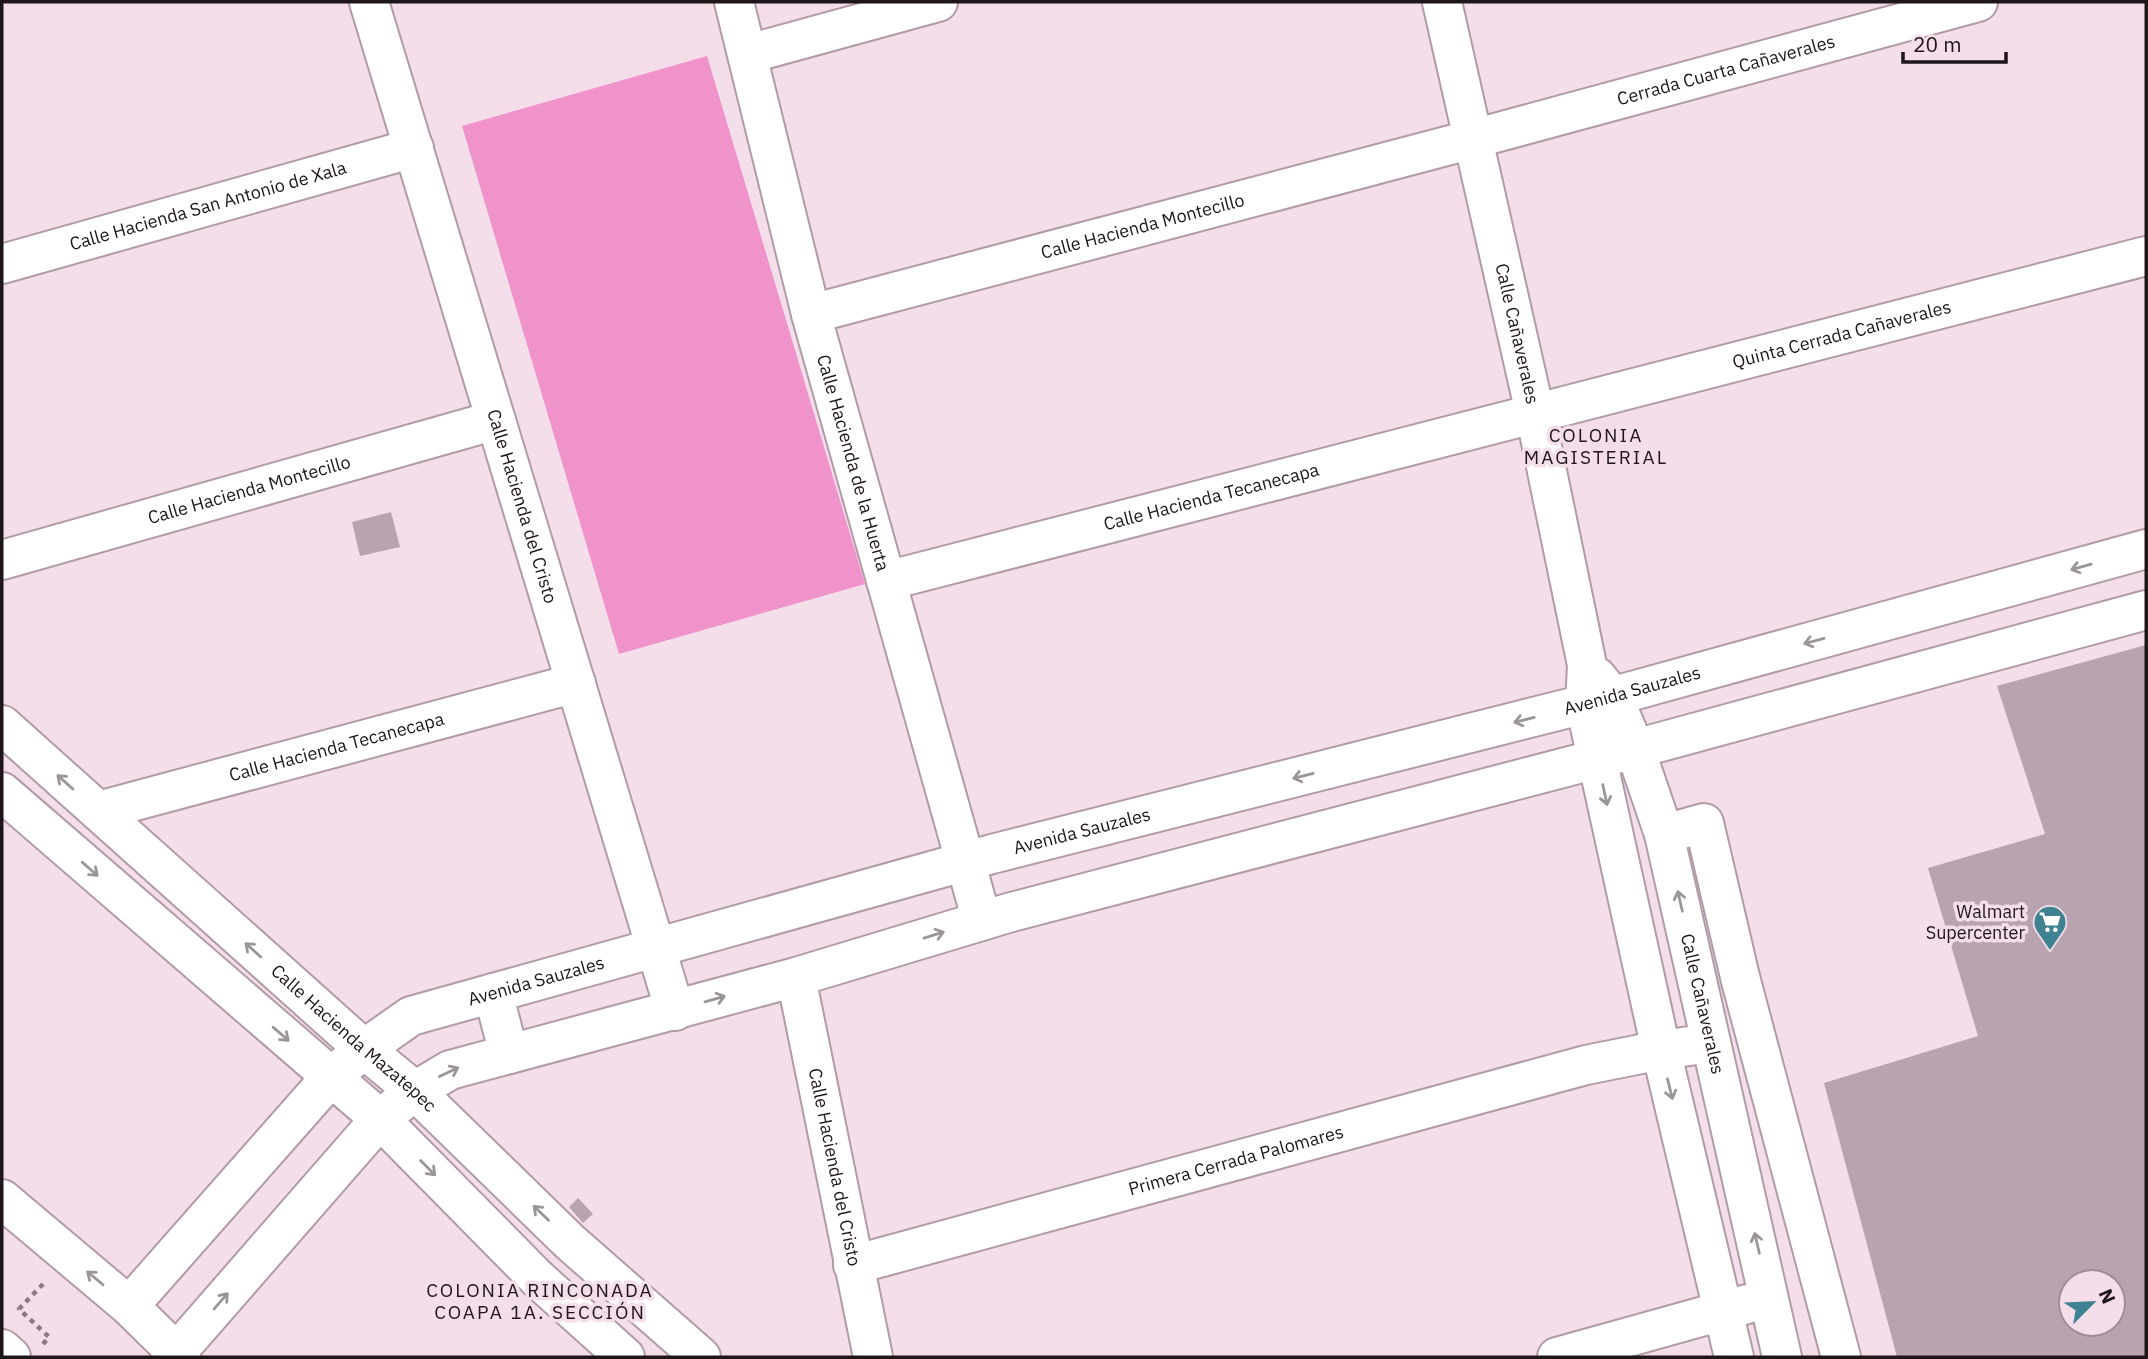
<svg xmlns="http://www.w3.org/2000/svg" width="2148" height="1359" font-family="'IBM Plex Sans',sans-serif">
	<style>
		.green { fill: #f093ca }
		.building { fill: #b8a3ae; fill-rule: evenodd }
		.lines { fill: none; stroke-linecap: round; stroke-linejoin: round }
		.minor-casing { stroke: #b09ba6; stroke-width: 42 }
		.major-casing { stroke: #b09ba6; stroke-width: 42 }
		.highway-casing { stroke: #b09ba6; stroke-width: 42 }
		.path { stroke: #8b7c84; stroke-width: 4.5; stroke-dasharray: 5 5; stroke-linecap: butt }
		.minor { stroke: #fff; stroke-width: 38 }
		.major { stroke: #fff; stroke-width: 38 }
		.highway { stroke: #fff; stroke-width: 38 }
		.oneway { stroke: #9a9698 }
		.labels { text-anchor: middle; stroke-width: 7; stroke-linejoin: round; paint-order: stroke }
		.street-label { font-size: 18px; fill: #1e161a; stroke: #f4deea }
		.poi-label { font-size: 18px; fill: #1e161a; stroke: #f4deea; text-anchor: end }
		.neighbourhood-label { font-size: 19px; letter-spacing: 2px; fill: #1e161a; stroke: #f4deea }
	</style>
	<rect width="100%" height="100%" fill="#f4deea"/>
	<!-- green -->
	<path class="green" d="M707,56L865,584L619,654L462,126Z"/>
	<!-- building -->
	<g class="building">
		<path d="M391,512L400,547L360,556L352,522Z"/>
		<path d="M2146,645V1357H1897L1824,1083L1978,1036L1928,868L2045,834L1997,686ZM2071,1282H2113V1324H2071Z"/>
		<path d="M578,1198L593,1214L583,1223L569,1207Z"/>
	</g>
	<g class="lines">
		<defs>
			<g id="minor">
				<path id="s1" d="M369,2L675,1011"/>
				<path id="s2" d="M734,2L811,314L982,921"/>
				<path id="s3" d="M1442,2L1535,413L1587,665L1585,704L1661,1050L1734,1357"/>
				<path d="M748,54L938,2"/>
				<path id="s4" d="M2,264L414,148"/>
				<path id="s5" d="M811,314L1473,139L1978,2"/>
				<path id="s6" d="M2,560L496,420"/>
				<path id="s7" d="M886,581L2146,256"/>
				<path id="s8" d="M1597,677L1613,697L1635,749L1664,834L1782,1357"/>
				<path id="s9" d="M2,725L364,1049L415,1091L570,1242L701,1357"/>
				<path d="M2,792L380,1119L538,1279L625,1357"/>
				<path id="s10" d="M98,811L576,683"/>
				<path d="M1664,834L1704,823L1740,977L1841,1357"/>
				<path id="s11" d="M796,977L873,1357"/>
				<path d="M493,993L509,1054"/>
				<path id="s12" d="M853,1265L1586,1065L1661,1050L1711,1043"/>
				<path id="s13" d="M129,1306L331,1077L364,1049L411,1016L992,854L1585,704L2146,549"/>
				<path d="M176,1353L380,1119L415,1091L450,1070L796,977L1008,913L1635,749L2146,610"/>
				<path d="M1557,1357L1747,1304"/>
			</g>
			<path id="major" d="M2,1199L129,1306L181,1357"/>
			<path id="highway" d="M2,1349L11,1357"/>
		</defs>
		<!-- minor casing -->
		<use href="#minor" class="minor-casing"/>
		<!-- major casing -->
		<use href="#major" class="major-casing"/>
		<!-- highway casing -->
		<use href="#highway" class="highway-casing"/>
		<!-- path -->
		<path class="path" d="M43,1344L49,1337L19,1309L44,1283"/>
		<!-- minor -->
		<use href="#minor" class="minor"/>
		<!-- major -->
		<use href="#major" class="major"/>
		<!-- highway -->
		<use href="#highway" class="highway"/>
	</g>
	<!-- one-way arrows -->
	<defs><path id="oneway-shaft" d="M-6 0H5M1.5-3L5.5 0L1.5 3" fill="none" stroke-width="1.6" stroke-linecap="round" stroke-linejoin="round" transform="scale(1.75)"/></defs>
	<g class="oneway">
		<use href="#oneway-shaft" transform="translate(2081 567) rotate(164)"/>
		<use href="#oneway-shaft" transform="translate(1814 641) rotate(165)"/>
		<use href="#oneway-shaft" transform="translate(1524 720) rotate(166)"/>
		<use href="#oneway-shaft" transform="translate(1303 776) rotate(166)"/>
		<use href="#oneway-shaft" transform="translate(65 782) rotate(-138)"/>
		<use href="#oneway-shaft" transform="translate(1605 795) rotate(78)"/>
		<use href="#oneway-shaft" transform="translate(90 869) rotate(41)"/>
		<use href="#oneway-shaft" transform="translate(1680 901) rotate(-103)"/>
		<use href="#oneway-shaft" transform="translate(934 935) rotate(-17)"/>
		<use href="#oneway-shaft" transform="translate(253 950) rotate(-138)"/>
		<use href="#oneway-shaft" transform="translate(715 999) rotate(-16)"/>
		<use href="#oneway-shaft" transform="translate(281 1034) rotate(41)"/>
		<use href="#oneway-shaft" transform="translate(449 1072) rotate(-25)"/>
		<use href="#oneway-shaft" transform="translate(1670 1089) rotate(76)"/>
		<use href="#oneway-shaft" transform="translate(428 1168) rotate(45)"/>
		<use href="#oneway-shaft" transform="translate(541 1213) rotate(-136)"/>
		<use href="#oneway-shaft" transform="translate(1757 1243) rotate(-103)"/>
		<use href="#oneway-shaft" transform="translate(95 1278) rotate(-140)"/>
		<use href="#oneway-shaft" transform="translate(221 1301) rotate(-49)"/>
	</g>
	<!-- icons -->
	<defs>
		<symbol id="supermarket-pin" viewBox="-11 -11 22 30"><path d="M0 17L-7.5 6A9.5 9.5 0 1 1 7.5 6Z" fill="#3f8392" stroke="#f4deea"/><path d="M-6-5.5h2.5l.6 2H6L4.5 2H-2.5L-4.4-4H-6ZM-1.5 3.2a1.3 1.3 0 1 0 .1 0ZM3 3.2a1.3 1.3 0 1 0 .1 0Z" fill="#fff"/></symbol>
	</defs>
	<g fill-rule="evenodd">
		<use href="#supermarket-pin" x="2031" y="903" width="38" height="52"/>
	</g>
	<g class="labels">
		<!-- street labels -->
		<g class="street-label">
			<text dy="6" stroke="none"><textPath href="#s5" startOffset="947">Cerrada Cuarta Cañaverales</textPath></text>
			<text dy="6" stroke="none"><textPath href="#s4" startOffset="214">Calle Hacienda San Antonio de Xala</textPath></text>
			<text dy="6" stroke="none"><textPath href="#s5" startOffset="343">Calle Hacienda Montecillo</textPath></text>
			<text dy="6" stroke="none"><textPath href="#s3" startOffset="340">Calle Cañaverales</textPath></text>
			<text dy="6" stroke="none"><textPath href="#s7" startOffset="987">Quinta Cerrada Cañaverales</textPath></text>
			<text dy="6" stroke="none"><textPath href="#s2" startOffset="476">Calle Hacienda de la Huerta</textPath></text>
			<text dy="6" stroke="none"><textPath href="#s6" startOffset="257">Calle Hacienda Montecillo</textPath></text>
			<text dy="6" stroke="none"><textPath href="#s7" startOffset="336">Calle Hacienda Tecanecapa</textPath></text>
			<text dy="6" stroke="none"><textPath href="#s1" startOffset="527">Calle Hacienda del Cristo</textPath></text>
			<text dy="6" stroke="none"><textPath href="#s13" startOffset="1670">Avenida Sauzales</textPath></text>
			<text dy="6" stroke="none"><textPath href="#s10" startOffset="247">Calle Hacienda Tecanecapa</textPath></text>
			<text dy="6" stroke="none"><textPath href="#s13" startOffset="1102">Avenida Sauzales</textPath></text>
			<text dy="6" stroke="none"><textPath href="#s13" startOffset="536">Avenida Sauzales</textPath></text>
			<text dy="6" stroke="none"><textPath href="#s8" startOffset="346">Calle Cañaverales</textPath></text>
			<text dy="6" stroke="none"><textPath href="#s9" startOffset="471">Calle Hacienda Mazatepec</textPath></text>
			<text dy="6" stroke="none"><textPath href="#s12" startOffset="397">Primera Cerrada Palomares</textPath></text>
			<text dy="6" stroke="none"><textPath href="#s11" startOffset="194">Calle Hacienda del Cristo</textPath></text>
		</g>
		<!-- poi labels -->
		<g class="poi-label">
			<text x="2025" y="918">Walmart<tspan x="2025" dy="21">Supercenter</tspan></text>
		</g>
		<!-- neighbourhood labels -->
		<g class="neighbourhood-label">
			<text x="1596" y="442">COLONIA<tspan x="1596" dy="22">MAGISTERIAL</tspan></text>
			<text x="540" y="1297">COLONIA RINCONADA<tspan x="540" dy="22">COAPA 1A. SECCIÓN</tspan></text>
		</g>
	</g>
	<!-- border -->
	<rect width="2148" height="1359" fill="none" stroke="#1e161a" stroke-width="7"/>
	<!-- north arrow -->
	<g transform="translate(2092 1303) rotate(66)"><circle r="33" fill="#f4deea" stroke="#9e8e97" stroke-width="2"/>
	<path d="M0-5L12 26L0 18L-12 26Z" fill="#3f8392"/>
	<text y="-10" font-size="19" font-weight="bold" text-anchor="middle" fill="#1e161a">N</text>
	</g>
	<!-- scale -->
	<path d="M1903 52v10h103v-10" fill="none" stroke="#1e161a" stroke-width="3.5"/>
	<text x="1913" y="52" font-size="21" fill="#1e161a" stroke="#f4deea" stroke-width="5" paint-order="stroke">20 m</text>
</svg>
